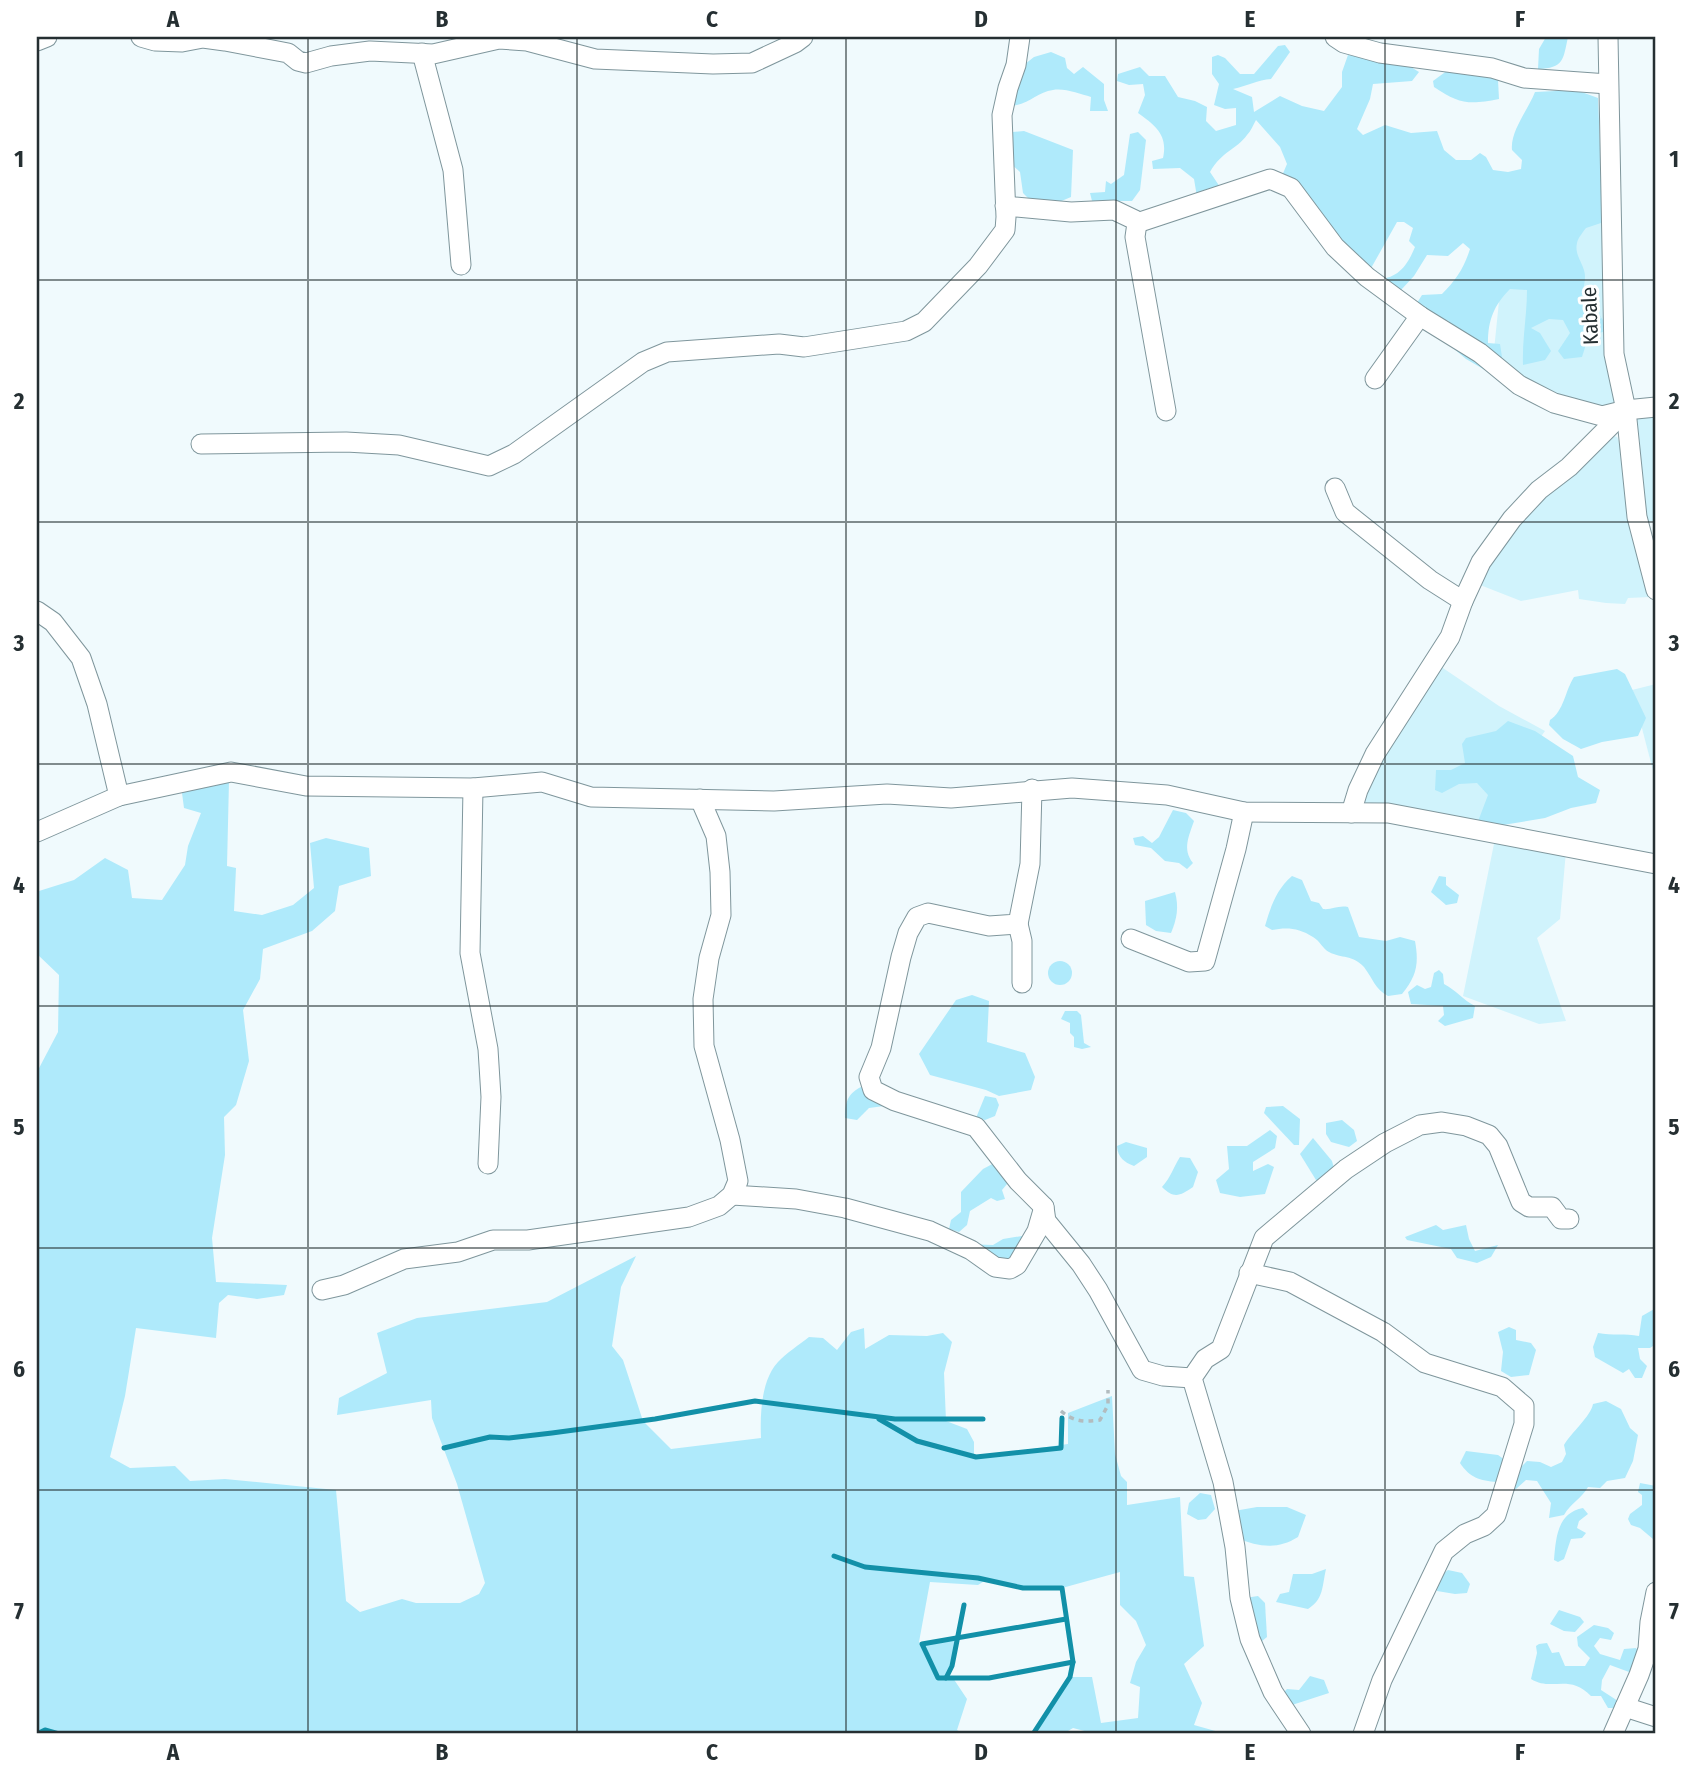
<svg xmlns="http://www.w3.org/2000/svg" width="1693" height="1771" font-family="'Fira Sans Condensed',sans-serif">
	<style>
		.built { fill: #d0f3fc }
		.green { fill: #afeafb }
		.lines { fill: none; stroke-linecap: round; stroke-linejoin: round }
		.stream { stroke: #1290a8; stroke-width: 5 }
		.minor-casing { stroke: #7f969c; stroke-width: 21 }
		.path { stroke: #b2bcbf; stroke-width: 3.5; stroke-dasharray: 5 5; stroke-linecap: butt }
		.minor { stroke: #fff; stroke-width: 19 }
		.grid { fill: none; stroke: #252f32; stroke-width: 2; stroke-opacity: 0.55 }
		.labels { text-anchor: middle; stroke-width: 6; stroke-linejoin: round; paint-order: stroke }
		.street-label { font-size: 21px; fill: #252f32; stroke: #fff }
		.neatline { fill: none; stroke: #252f32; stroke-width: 2.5 }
		.grid-label { font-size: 23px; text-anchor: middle; font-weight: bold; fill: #252f32 }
	</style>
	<rect width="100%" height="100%" fill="#f0fafd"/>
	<!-- built -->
	<g class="built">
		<path d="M1508,213L1602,218L1604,294L1619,405L1610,410L1572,404L1493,360Z"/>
		<path d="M1656,404V521L1642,522L1633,405Z"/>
		<path d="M1611,435L1617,437L1623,449L1631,520L1650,597L1628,598L1625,604L1606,603L1579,599L1578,590L1521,601L1475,583L1507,530Z"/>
		<path d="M1437,664L1499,706L1545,731L1521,764L1494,828L1362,805L1364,784Z"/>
		<path d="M1656,684V782L1632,690Z"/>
		<path d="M1495,839L1566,851L1560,919L1537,938L1566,1021L1539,1024L1463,996Z"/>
	</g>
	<!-- green -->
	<g class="green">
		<path d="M1546,37H1568C1563,60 1564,68 1538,69L1539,49Z"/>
		<path d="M1285,45L1290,52L1271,79C1258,80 1247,86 1233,89L1252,97L1254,112L1280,96L1302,106L1324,111L1342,87V72L1348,55L1406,64L1419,72L1412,81L1373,84L1370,99L1357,129L1363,135L1385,125L1411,133L1437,131L1444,150L1456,160H1471L1480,153L1486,157L1493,170L1508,172L1521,169L1522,160L1512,150C1510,131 1528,110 1535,92L1576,90L1598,98L1601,169L1607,221L1586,228C1583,232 1578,238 1577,243C1574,256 1585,265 1585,276C1585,292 1578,292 1584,310L1599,314L1606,325L1603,332L1589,335L1582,357L1564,359L1558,351L1570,333L1563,320L1549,319L1531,328L1540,333L1551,351L1545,360L1523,365C1522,340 1527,315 1527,290L1510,289C1494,305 1488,320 1488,343L1500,344L1502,357L1485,370L1466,359L1446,342L1449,321L1429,316L1415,306L1422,295L1442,294C1456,280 1464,268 1470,249L1463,243L1448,256L1427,255L1414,276L1401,290L1383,284L1379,279C1399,278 1408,264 1415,247L1409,241L1413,228L1404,222H1397L1370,270L1281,178L1287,164L1280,147L1256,120C1253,125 1251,131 1247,135C1236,150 1222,151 1210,172L1222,190L1197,197L1194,179L1180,168L1153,169L1152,161L1163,158C1168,135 1156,126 1138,113L1145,95L1143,84L1129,85L1117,81L1118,74L1140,67L1149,76H1165L1178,97L1195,101L1207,107L1206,121L1216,131L1236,125V108L1225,109L1214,105L1219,84L1212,74V57L1218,55L1225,58L1240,74H1254L1278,46Z"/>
		<path d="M1051,52L1065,58L1067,68L1074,74L1083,67L1104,84V100L1108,111H1090L1091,97C1080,94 1065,88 1053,90C1036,92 1029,106 1007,106L1012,74L1034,57Z"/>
		<path d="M1463,69L1498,80L1499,99C1469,105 1459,104 1434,87L1433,81L1448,70Z"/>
		<path d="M1024,131L1073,150L1071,197L1052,205L1034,204L1023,193L1020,172L1004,157L1002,133Z"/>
		<path d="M1138,132L1146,140L1140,190L1132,201H1092L1090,193L1105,192L1106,181L1111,184L1124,175L1130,134Z"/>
		<path d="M1617,669L1625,674L1646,718L1638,736L1602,742L1581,749L1563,739L1549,725L1550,720C1564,711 1565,691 1574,677Z"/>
		<path d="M1508,721L1535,731L1573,756L1578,777L1600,790L1596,803L1571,808L1545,818L1503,825L1477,824L1488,795L1477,783L1459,784L1442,793L1435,790L1436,770H1451L1465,763L1462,744L1466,738L1496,731Z"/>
		<path d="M229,781L227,866L236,868L234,911L262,915L293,905L314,888L310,843L326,838L369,848L371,876L339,886L335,911L312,931L263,949L260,979L243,1010L249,1061L236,1105L224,1117L225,1155L212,1238L216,1282L287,1285L284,1295L257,1299L228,1295L219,1303L216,1338L136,1328L125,1396L110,1457L130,1468L175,1466L190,1481L225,1479L336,1490L346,1601L360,1612L402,1599L416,1603H460L479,1594L485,1583L457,1484L432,1418L431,1400L337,1415L339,1398L387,1373L377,1333L417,1318L547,1302L636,1256L621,1287L612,1346L623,1360L643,1421L671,1449L761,1438C760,1415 761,1380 778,1362C786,1353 799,1345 809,1337L823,1338L837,1350L851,1332L864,1328L865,1349L889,1335L927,1336L943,1333L952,1342L944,1373L946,1421L967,1429L974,1442V1457L1068,1444V1413L1112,1396L1115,1454L1121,1476L1127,1482V1505L1180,1497L1184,1576L1194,1577L1204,1646L1184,1664L1202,1703L1194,1725L1226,1734H1096L1073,1728L1063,1734H1033L1070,1677H1092L1101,1723L1138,1718L1140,1687L1130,1683L1136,1662L1146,1645L1136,1621L1120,1605V1572L1062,1588H1023L986,1580L978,1585L930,1582L919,1642L922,1644L956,1639L952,1666L947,1677L953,1678L967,1699L957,1730L964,1734H37V1072L58,1032L59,975L37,954V888L39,891L74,880L105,858L128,870L132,898L162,900L185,865L188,846L201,813L184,808L182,793L195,785Z"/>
		<path d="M1173,810L1186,813L1194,821C1189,836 1182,849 1193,863L1187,869L1179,863L1165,861L1151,848L1135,845L1133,838L1143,836L1152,843L1159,837Z"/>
		<path d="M1292,876L1302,880L1311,901L1319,903L1323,909C1332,910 1338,905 1348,907L1359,937L1386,941L1400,937L1415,941C1419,963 1417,976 1402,994L1388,996C1375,989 1373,979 1364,967C1352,954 1342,959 1329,952C1323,949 1320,941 1313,937C1299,928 1287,927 1272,930L1265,926C1271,906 1276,890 1292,876Z"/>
		<path d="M1439,876L1446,877V885L1459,895L1457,903L1446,905L1431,892Z"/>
		<path d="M1175,892C1179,907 1177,919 1171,933L1156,931L1146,925L1145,901Z"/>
		<circle cx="1060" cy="973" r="12"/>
		<path d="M1439,970L1443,974L1444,984C1456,990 1463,1000 1475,1006L1473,1018L1445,1026L1438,1021L1444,1015L1443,1006L1411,1004L1408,992L1417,985L1425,989L1431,987L1434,973Z"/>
		<path d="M972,995L989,1001L987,1042L1025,1053L1035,1077L1031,1090L999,1096L986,1090L930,1075L919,1054L956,1000Z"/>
		<path d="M1065,1011H1077L1081,1015L1084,1043L1091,1047L1082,1049L1074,1047V1037L1070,1033V1023L1061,1019Z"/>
		<path d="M861,1087H876L884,1106L869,1108L857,1120L845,1118C845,1103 847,1094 861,1087Z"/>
		<path d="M985,1096L996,1098L999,1105L995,1116L985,1120L976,1118Z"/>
		<path d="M1283,1106L1300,1119L1299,1145H1294L1264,1113L1266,1107Z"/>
		<path d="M1342,1120L1354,1130L1357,1141L1349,1147L1331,1142L1326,1134V1123Z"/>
		<path d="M1270,1130L1277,1136L1275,1148L1253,1162V1171L1268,1164L1274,1167L1265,1194L1240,1197L1220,1193L1216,1180L1229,1169L1227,1146H1247Z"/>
		<path d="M1313,1138L1332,1161L1335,1172L1326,1181L1316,1180L1300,1154Z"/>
		<path d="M1126,1142L1147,1148V1157L1134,1166C1124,1162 1118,1158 1117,1146Z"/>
		<path d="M1180,1157L1190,1158L1198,1172L1193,1187C1180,1196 1174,1199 1162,1187C1171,1177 1173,1168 1180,1157Z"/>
		<path d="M998,1161L1012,1178L1002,1190L1005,1199L997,1201L991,1198L970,1211L967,1225L959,1232L949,1229L951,1220L961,1212V1192L983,1169Z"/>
		<path d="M1436,1225L1443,1230L1466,1225L1469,1239L1475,1251L1498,1245L1491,1257L1477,1263L1457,1258L1451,1249L1407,1240L1405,1237Z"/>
		<path d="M1028,1235L1026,1260L963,1258L960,1254L964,1244L993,1245L1003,1239Z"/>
		<path d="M1656,1308V1344L1650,1348H1638L1640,1359L1647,1366L1642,1378H1635L1629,1369L1623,1373L1595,1357L1593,1347L1598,1333C1612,1336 1625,1333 1639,1336L1642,1316Z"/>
		<path d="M1509,1327L1516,1330V1340L1531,1343L1536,1350L1529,1375L1511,1377L1501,1371L1503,1352L1498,1332Z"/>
		<path d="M1606,1401L1621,1409L1630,1428L1638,1435L1633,1461L1625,1478L1607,1481L1600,1488L1588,1487C1581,1499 1571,1503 1564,1515L1549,1518L1551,1503L1537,1481L1526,1480L1516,1489L1510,1488L1511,1471L1521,1467L1527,1461L1540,1462L1551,1467L1562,1462L1566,1454L1564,1445C1571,1433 1591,1416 1593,1404Z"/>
		<path d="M1466,1451L1498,1455L1505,1460L1497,1482C1480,1481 1469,1477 1460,1463Z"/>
		<path d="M1640,1483L1656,1486V1538L1653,1539L1640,1528L1631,1525L1628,1519L1630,1514L1642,1505V1495L1638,1492Z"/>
		<path d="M1200,1493L1211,1495L1215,1509L1206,1519L1198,1520L1187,1514L1189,1503Z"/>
		<path d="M1257,1507H1287L1306,1515L1298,1537C1277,1550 1259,1547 1237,1538L1234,1511Z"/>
		<path d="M1583,1508L1588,1514L1579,1521L1577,1528L1586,1533L1582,1538L1571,1539L1564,1559L1558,1562L1554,1560C1556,1538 1557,1513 1583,1508Z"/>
		<path d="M1326,1569C1322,1586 1324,1599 1308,1609L1276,1602L1280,1594L1289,1592L1293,1574H1312Z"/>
		<path d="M1448,1570L1462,1573L1470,1584L1467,1593L1455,1594L1437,1591C1437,1583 1441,1575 1448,1570Z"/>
		<path d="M1258,1596L1265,1603L1267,1637L1257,1645L1245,1598Z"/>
		<path d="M1559,1610L1580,1617L1584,1622L1575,1632L1564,1631L1550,1624Z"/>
		<path d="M1594,1625L1608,1628L1614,1633L1611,1640L1600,1638L1594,1646L1600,1654L1620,1660L1624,1649L1636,1648L1641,1656L1638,1672H1629L1610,1665L1602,1680L1601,1690L1618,1701L1615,1708H1608L1601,1696H1591C1569,1673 1552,1692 1531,1679L1537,1653L1536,1646L1539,1644L1547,1643L1552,1653L1559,1652L1565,1666H1585L1590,1658L1578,1646L1577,1637Z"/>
		<path d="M1310,1676L1324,1680L1329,1693L1292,1705L1284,1692L1287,1689L1299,1690Z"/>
	</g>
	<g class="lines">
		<!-- stream -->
		<g class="stream">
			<path d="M879,1419L917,1441L976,1457L1061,1448L1062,1418"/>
			<path d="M444,1448L490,1437L509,1438L552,1433L655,1419L755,1401L895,1419H983"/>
			<path d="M834,1556L865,1567L978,1578L1023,1588H1062L1073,1662L1070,1677L1033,1734"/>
			<path d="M1066,1619L922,1644L938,1678H989L1073,1662"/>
			<path d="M946,1678L952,1666L964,1605"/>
			<path d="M37,1734L45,1730L59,1734"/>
		</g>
		<defs>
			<g id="minor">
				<path d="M141,37L155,41L182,42L203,38L225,41L288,53L298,61L306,63L331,56L370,51L433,54L499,39L527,41L595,59L713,64L752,63L795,43L803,37"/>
				<path d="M1335,37L1344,43L1380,53L1492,68L1524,78L1608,84"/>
				<path d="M1608,37L1614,354L1626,410L1637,517L1656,590"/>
				<path d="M37,41L47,37"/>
				<path d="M422,53L453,170L461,265"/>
				<path d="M1005,206L1071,212L1114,210L1135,220L1137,223L1135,237L1166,411"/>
				<path d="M1137,223L1270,179L1291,188L1335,247L1367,277L1420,316L1480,353L1519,385L1554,403L1602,416L1626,410L1656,407"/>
				<path d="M1375,379L1420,316"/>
				<path d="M201,444L346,442L399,445L489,466L514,454L643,362L667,352L779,344L804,347L906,331L924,322L978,266L1005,230L1006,217L1002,115L1008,88L1016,65L1020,37"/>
				<path d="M1335,488L1345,512L1430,580L1463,601"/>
				<path d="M37,611L53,622L81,658L97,704L119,796"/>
				<path d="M473,788L470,953L488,1049L491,1097L488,1164"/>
				<path d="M1032,789L1030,864L1018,924L989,926L928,913L917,917L908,933L901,957L881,1048L869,1077L873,1090L895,1101L976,1127L1018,1181L1044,1207L1046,1221L1081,1264L1098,1290L1142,1370L1163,1376L1192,1378"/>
				<path d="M1351,813L1358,790L1375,754L1450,637L1463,601L1481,562L1512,519L1539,490L1569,467L1626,410"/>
				<path d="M37,832L119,796L231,772L306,786L473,788L542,782L591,797L774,801L887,794L951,798L1072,788L1167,795L1244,812L1388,813L1656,864"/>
				<path d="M1018,924L1022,941V983"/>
				<path d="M1131,939L1189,962L1205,961L1236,849L1244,812"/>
				<path d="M732,1195L796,1199L845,1208L930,1231L971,1250L995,1267L1010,1269L1017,1265L1037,1231L1044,1207"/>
				<path d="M1249,1273L1290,1282L1383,1332L1425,1363L1502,1387L1524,1406V1424L1496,1515L1484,1526L1465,1534L1444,1551L1382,1680L1363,1734"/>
				<path d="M322,1290L344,1285L404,1259L458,1252L493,1240H528L689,1217L719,1206L732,1195L738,1181L730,1140L704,1046L703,999L709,958L721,915L720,872L716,836L700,799"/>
				<path d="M1625,1707L1656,1717"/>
				<path d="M1301,1734L1273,1692L1250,1639L1240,1598L1235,1547L1223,1482L1192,1378L1205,1359L1221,1349L1264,1238L1346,1169L1385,1143L1420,1125L1442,1122L1466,1126L1489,1135L1498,1146L1521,1202L1529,1207H1552L1561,1219H1569"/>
				<path d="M1613,1734L1639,1675L1648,1649L1650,1622L1656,1592"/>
			</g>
		</defs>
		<!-- minor casing -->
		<use href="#minor" class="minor-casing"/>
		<!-- path -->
		<path class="path" d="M1061,1411C1074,1422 1084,1422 1100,1420L1108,1405V1390"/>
		<!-- minor -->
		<use href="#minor" class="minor"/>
	</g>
	<!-- grid -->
	<path class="grid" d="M308,37V1734M577,37V1734M846,37V1734M1116,37V1734M1385,37V1734M37,280H1656M37,522H1656M37,764H1656M37,1006H1656M37,1248H1656M37,1490H1656"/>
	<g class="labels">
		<!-- street labels -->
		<g class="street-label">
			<text transform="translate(1590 316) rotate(-92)" y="7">Kabale</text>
		</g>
	</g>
	<!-- border -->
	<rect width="1693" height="1771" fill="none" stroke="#ffffff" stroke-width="77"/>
	<rect x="38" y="38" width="1616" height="1694" class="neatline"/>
	<g class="grid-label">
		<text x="173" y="27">A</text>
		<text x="442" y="27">B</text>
		<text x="712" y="27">C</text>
		<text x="981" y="27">D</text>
		<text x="1250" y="27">E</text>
		<text x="1520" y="27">F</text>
		<text x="19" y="167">1</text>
		<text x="1674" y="167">1</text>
		<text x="19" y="409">2</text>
		<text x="1674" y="409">2</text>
		<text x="19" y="651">3</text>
		<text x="1674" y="651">3</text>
		<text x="19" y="893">4</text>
		<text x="1674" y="893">4</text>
		<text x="19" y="1135">5</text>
		<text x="1674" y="1135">5</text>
		<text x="19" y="1377">6</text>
		<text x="1674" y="1377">6</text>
		<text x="19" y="1619">7</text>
		<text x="1674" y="1619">7</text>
		<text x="173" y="1760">A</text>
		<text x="442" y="1760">B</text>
		<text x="712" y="1760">C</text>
		<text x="981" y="1760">D</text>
		<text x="1250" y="1760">E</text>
		<text x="1520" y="1760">F</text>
	</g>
</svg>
